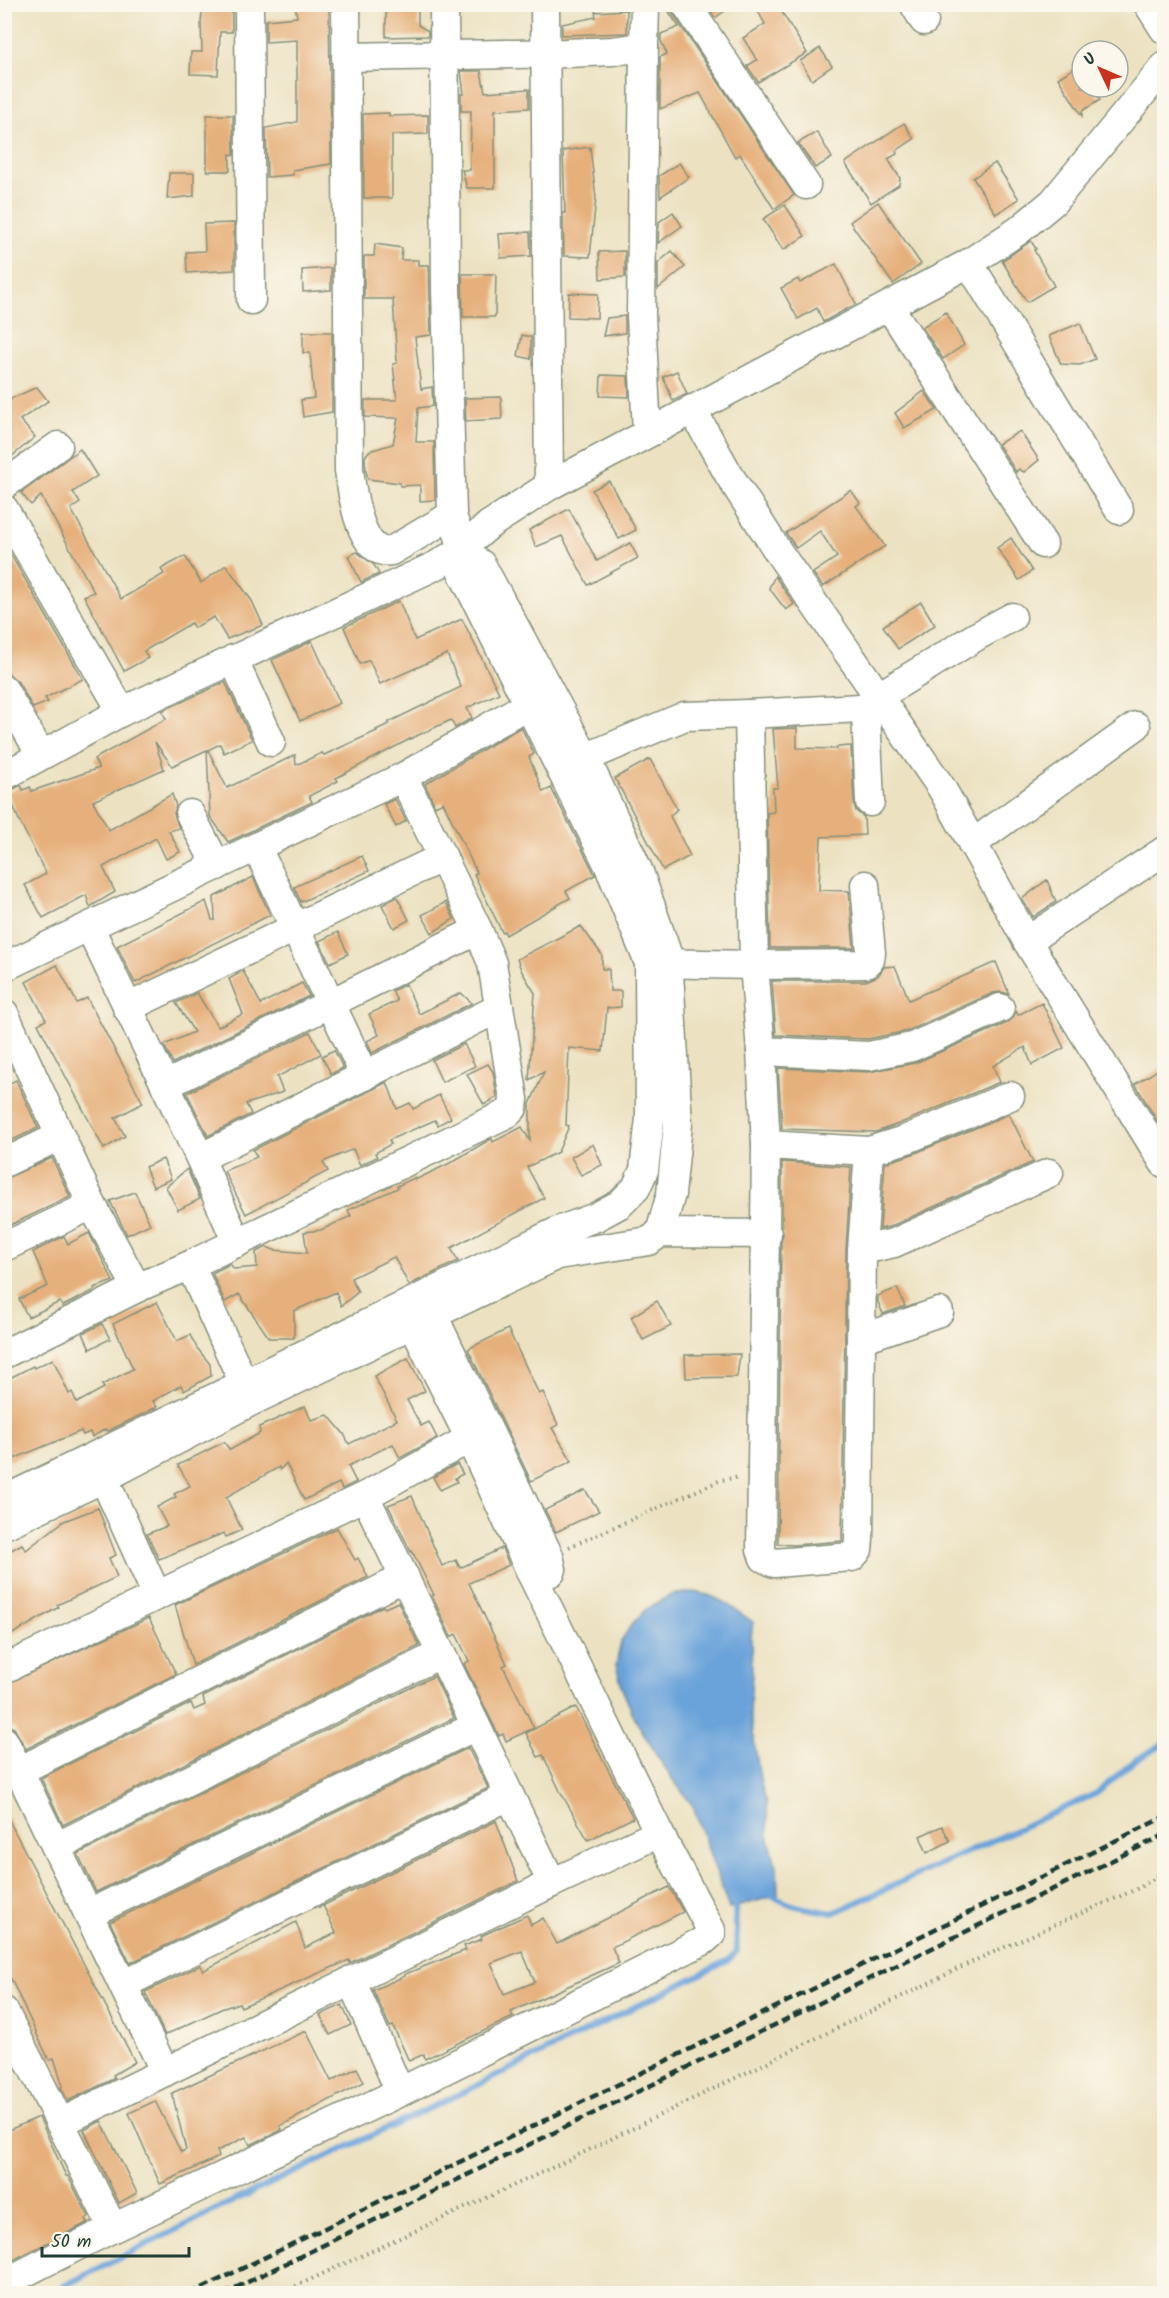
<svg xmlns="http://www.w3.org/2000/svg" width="1169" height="2298" font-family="Kalam,sans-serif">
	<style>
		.water { fill: #6ba3da; stroke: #457087; stroke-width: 1.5 }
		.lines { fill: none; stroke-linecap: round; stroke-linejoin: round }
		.stream { stroke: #6ba3da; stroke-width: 6 }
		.building { fill: #e6b07b; fill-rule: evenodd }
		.minor-casing { stroke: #86907b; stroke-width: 31 }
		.path { stroke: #86907b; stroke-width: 4; stroke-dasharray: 1.5 4.5; stroke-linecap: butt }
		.minor { stroke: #fff; stroke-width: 28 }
		.rail { stroke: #1f3d34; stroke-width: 4.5; stroke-dasharray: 9 4.5; stroke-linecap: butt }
	</style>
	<rect width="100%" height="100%" fill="#fbf7ec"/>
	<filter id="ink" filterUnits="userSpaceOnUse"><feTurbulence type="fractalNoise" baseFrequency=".0167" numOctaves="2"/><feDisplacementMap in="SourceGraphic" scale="12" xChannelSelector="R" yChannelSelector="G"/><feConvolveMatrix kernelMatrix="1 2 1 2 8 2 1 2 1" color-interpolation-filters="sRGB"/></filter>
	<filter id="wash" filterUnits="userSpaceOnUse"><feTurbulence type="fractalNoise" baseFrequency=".008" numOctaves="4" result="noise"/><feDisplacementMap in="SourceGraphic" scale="24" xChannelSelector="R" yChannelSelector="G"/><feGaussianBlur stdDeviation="1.35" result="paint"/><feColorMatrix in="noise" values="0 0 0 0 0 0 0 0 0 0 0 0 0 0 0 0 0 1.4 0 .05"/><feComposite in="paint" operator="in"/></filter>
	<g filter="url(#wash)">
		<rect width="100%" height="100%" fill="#ece2c2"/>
		<!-- water -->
		<path class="water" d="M692,1592C716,1593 734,1609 753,1622L751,1637L752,1672L750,1715L761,1784L767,1803L768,1835L777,1868L778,1895L729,1909L693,1806L668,1773L636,1721L623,1691L616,1665L621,1642L631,1625L647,1608L671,1595Z"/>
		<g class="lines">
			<!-- stream -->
			<g class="stream">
				<path d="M767,1891C783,1907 812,1909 833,1913L1097,1793L1135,1760L1164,1744"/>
				<path d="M48,2294L225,2205L468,2090L727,1961L737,1951L735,1900"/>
			</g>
		</g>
		<g id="blocks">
			<!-- building -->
			<g class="building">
				<path d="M203,4H232V32H220L218,75L190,74L191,52H202L201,22Z"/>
				<path d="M295,4H329L331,164L293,170V175L267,177L266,128L297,122V40L266,42V20L297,17Z"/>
				<path d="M386,4H418V25L428,31V36L386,37Z"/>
				<path d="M706,4H735L715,18Z"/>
				<path d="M754,4H777L807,53L758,82L747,66L757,60L743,38L765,24Z"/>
				<path d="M627,10V33L562,35V24L596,17L595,12Z"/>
				<path d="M671,11L794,195L774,209L740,154L735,157L700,93L660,109V57L667,54L661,41V34L679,27L669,12Z"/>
				<path d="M820,48L832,66L812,80L800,61Z"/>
				<path d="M1082,63V87H1092L1100,100L1082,111V116L1058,78Z"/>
				<path d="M461,71H481L485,92L529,89V108L495,110V188H467L462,170H470L471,111H461V94H464Z"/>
				<path d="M389,113V116L428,115V134L392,135V198H364L363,114Z"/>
				<path d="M207,115H233L234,155L230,154V171H207Z"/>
				<path d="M904,123L914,139L896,151L897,154L888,159L900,178L899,185L871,203L845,163Z"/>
				<path d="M817,132L832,158L815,168L798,143Z"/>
				<path d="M590,147L596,198L590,257L564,256L563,213H565L563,151Z"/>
				<path d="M679,163L689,177L660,197L659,176Z"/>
				<path d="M995,163L1019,199L996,214L973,178Z"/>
				<path d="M169,173H194V196L167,199Z"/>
				<path d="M878,202L921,264L893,284L850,222Z"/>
				<path d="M785,205L805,236L783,250L763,219Z"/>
				<path d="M673,212L682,226L658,243L659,222Z"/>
				<path d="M234,223V270L187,273L186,252L205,251L204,224Z"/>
				<path d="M530,232L531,256L501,258L499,234Z"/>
				<path d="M1031,241L1036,249L1034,250L1054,286L1027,302L1002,261Z"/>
				<path d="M375,244L402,248L401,260H418V265H429L431,335L415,337L421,389L432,387L433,406L418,408L416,442H434L435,500L420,501V485L400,486V483L368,479L366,471L365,457L369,451L393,444L398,418L365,417V400H397L393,364L397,363L393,299H364V256H374Z"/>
				<path d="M625,251V277L600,279L599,252Z"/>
				<path d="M672,251L685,267L658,289V263Z"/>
				<path d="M836,264L856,304L823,322L817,308L798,319L781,288L798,279L800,283Z"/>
				<path d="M331,268V290L303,292L302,270Z"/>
				<path d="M462,274H496L495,317H463Z"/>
				<path d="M569,293L598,294L597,318L568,317Z"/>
				<path d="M946,312L964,345L943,359L922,327Z"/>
				<path d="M625,316V333L603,336L607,318Z"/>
				<path d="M1080,323L1095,359L1080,365L1061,364L1049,336Z"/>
				<path d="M303,332H332V412L303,417L301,400L314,398L310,353H303Z"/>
				<path d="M522,335L531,337V359L518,356Z"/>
				<path d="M677,371L687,394L673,401L663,377Z"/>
				<path d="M601,375L628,376L629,397L600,396Z"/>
				<path d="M37,387L48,401L20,420L35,437L4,463V402Z"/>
				<path d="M924,391L937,410L904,428L895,413Z"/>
				<path d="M501,397L502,419L466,421L465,398Z"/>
				<path d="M1020,431L1039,460L1024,472L1019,469L1016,472L998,444Z"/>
				<path d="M80,449L97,476L73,492L80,503L71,509L121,599L164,574L161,569L185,556L201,583L226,565L252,601L263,625L227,639L214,617L194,628L191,623L144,651L148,658L124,671L84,596L94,592L41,496L31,505L21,493Z"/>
				<path d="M609,481L636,530L619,539L592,490Z"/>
				<path d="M851,490L860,503L856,506L885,546L823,587L813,573L837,557L820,531L796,548L786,533Z"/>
				<path d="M569,509L597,561L630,543L638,558L588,585L562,536L536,547L529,530Z"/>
				<path d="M1011,538L1032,571L1019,580L997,548Z"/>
				<path d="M4,543L83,679L45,698L48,702L33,708L18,682L10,675L4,665Z"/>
				<path d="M357,552L374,565L379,574L361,582L348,556Z"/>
				<path d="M775,576L794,604L786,610L769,588Z"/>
				<path d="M399,601L415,640L462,619L499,693L467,708L472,718L455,728L451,720L410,739L336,778L338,781L309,796L312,802L228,842L210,816L207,750L172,766L155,742L164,769L93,801L109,830L172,794L176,806L174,814L179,828L169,831L180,852L166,859L156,838L103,867L115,892L90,907L86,895L43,918L25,885L46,874L18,818L8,792L21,785L23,790L30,787L32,791L99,768L94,759L166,719L162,711L225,682L252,740L224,753L220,744L208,750L227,788L295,755L296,765L322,753L324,755L377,731L376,730L389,724V722L461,687L447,654L380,684L369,660L360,664L344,627Z"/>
				<path d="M921,602L935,625L898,649L883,626Z"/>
				<path d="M312,641L340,703L300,721L272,660Z"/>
				<path d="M521,727L534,754L529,757L543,792L551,788L595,875L566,891L570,898L506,935L504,931L502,932L474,874L477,873L443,802L435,806L425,784Z"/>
				<path d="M797,728V748L837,749V747L851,746L854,803L856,811L864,817L865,835L821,837L819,890L849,891L854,948H770L767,813L774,812L773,788H778L773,729Z"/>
				<path d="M650,759L677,809L670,816L690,856L663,870L615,778Z"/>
				<path d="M395,799L406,821L396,827L384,804Z"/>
				<path d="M362,856L369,871L301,902L294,887Z"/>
				<path d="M253,877L270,915L135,983L117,946L206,901L212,920H215L214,897Z"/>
				<path d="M1047,880L1056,902L1033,917L1022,899Z"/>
				<path d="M397,897L409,920L394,928L382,905Z"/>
				<path d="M446,902L454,919L432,933L422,915Z"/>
				<path d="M581,926L602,955V969H609L610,991H621V1007L607,1008L603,1051L569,1048L566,1125L569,1126L558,1152L527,1167L544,1198L451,1248L458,1261L409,1285L394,1257L351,1278L358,1292L341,1306L336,1292L294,1311V1338H269L239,1294L225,1302L212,1273L230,1264L234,1269L257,1267L256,1252L267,1247L274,1250L307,1253L304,1232L321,1230L351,1216L348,1210L398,1188L397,1186L414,1178L415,1180L450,1163L489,1140L492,1139L493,1142L522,1127L530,1141V1104L544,1072L529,1080L535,993L522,972L517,959Z"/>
				<path d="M338,932L348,954L330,963L319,941Z"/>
				<path d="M996,962L1009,994L1001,992L993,993L907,1031L868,1039L776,1035L772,981H866L878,976L884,967L895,966L909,1000Z"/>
				<path d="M57,965L77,1003L87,998L143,1103L115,1118L125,1136L104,1149L38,1024L46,1020L26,982Z"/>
				<path d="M243,971L261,1004L302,983L309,996L173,1063L164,1045L194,1032L176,1003L197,993L218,1027L243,1014L229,979Z"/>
				<path d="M406,984L419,1014L461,993L472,1003L372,1053L367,1041L379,1035L369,1014L397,1001L392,991Z"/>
				<path d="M1042,1003L1064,1048L1032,1065L1025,1047L993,1066L1000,1082L901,1123L876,1132L782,1129L778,1068L869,1072L915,1063L1007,1023L1013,1018L1016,1011L1018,1015Z"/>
				<path d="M310,1032L321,1054L277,1077L283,1092L246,1104L251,1114L208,1136L187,1093Z"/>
				<path d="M464,1044L475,1066L442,1082L432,1060Z"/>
				<path d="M334,1050L343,1068L331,1074L322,1056Z"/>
				<path d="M488,1064L493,1072L497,1097L484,1105L467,1074Z"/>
				<path d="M1164,1066V1132L1135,1084Z"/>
				<path d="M16,1080L38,1128L4,1144V1086Z"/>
				<path d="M387,1082L397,1109L410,1103L413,1109L439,1095L451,1118L438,1125L435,1120L389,1140L391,1144L375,1153L377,1157L360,1165L353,1149L323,1162L328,1171L246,1214L224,1171L257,1157L253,1150Z"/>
				<path d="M1009,1114L1033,1162L889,1227L880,1229L885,1163L913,1154Z"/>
				<path d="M593,1144L602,1165L581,1175L571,1157Z"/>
				<path d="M52,1158L70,1197L4,1228V1179Z"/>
				<path d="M163,1159L171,1179L153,1187L145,1167Z"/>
				<path d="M782,1162L851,1167L846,1250L842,1541L794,1545L778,1544L781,1242L783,1234L782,1226Z"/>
				<path d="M187,1169L200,1199L178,1210L166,1187Z"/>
				<path d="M135,1192L150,1224L127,1235L110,1201Z"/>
				<path d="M89,1233L113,1281L94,1288L95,1290L63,1306L60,1302L28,1317L19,1299L48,1286L33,1252L64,1236L68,1244Z"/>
				<path d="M897,1288L905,1306L883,1314L878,1302V1296Z"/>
				<path d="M657,1301L671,1326L643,1340L631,1317Z"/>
				<path d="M157,1302L177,1341L190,1335L197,1348L210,1364L211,1376L184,1391L181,1385L153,1401L157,1407L108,1431L106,1429L92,1437L90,1432L83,1435L81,1431L4,1463V1381L33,1366L34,1368L53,1359L69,1394L72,1392L77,1403L104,1388L102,1385L133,1369L113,1324Z"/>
				<path d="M102,1324L110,1339L90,1349L83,1333Z"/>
				<path d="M508,1329L539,1394L543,1392L558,1425L552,1428L572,1461L531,1481L468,1349Z"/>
				<path d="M740,1354L737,1377L686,1378L685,1355Z"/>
				<path d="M408,1358L425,1391L407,1400L421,1426L429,1422L437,1438L400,1458L393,1444L348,1466L356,1482L342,1489L339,1483L304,1500L286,1463L280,1470L279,1467L226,1497L242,1530L226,1537L224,1533L159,1559L147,1534L167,1526L157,1507L176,1497L174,1494L190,1486L178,1465L224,1442L230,1450L260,1433L259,1427L305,1406L311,1420L328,1415L344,1434L349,1444L397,1420L374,1376Z"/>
				<path d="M457,1464L463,1474L455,1478L457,1482L440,1490L433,1477Z"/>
				<path d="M585,1490L599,1511L556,1532L545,1510Z"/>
				<path d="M412,1496L442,1566L456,1560L460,1568L502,1548L509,1565L469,1583L507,1664L503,1666L534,1728L506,1741L503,1734L499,1736L464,1664L469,1661L456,1634L451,1637L432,1596L434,1595L412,1551L411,1552L388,1505Z"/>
				<path d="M98,1508L116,1555L109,1558L117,1577L57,1605L59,1607L4,1639V1554L22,1544L26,1550L64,1521Z"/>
				<path d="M337,1528L355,1560L358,1558L368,1577L193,1665L175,1605Z"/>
				<path d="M398,1602L419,1646L63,1825L41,1778L191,1703L194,1710L205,1705L203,1697L383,1606L385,1608Z"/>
				<path d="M149,1618L176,1674L26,1749L14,1728L4,1725V1685Z"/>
				<path d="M434,1676L454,1718L96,1892L78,1854Z"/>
				<path d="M576,1707L633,1818L588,1840L560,1791L543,1755L538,1757L526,1733Z"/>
				<path d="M468,1748L488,1788L130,1963L110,1922Z"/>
				<path d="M4,1811L135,2062L113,2075L115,2078L68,2101L61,2087L63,2086L54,2058L49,2060L4,1964Z"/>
				<path d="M496,1821L518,1881L350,1963L349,1960L241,2007L239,2003L221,2009L165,2035L145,1992L201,1965L203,1971L296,1922L305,1948L336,1933L323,1905L318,1908Z"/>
				<path d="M942,1826L950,1841L927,1853L920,1836Z"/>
				<path d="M669,1887L683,1912L612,1947L619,1963L511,2012L513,2017L425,2059L424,2054L409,2061L393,2026L390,2027L373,1990L405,1976V1974L466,1950L464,1946L482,1939L481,1936L527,1915L531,1925L543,1918L557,1944ZM522,1951L535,1982L504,1994L491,1963Z"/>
				<path d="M342,2005L351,2025L330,2035L320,2015Z"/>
				<path d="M306,2031L331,2081L357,2068L364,2082L280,2126L282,2130L250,2145L246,2137L217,2151L219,2157L160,2184L129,2113L155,2101L181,2152L186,2150L172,2093Z"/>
				<path d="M39,2117L66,2176H68L89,2217L86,2219L87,2223L7,2263L4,2258V2132Z"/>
				<path d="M101,2121L137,2193L119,2203L84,2130Z"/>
			</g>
		</g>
	</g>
	<g filter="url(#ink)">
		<use href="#blocks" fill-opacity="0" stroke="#86907b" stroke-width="1.5"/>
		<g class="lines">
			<defs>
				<g id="minor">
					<path d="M249,4L251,300"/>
					<path d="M346,4L349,470C352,492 360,557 391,551L452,515"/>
					<path d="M545,4L549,486"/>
					<path d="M686,4L806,185"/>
					<path d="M914,4L924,21"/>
					<path d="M1148,4L1164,29"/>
					<path d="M644,47L645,4"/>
					<path d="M346,57L565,53L613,51L644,47L641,316L647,433"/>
					<path d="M969,263L1119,510"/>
					<path d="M889,306L1043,544"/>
					<path d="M692,409L729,475L779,553L941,787L1027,941L1164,1163"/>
					<path d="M4,485L58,446"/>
					<path d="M4,509L117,703L121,712"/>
					<path d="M465,555L481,564L585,757L616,822L639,872L668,956L678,1124L671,1194L660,1233"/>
					<path d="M233,659L271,742"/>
					<path d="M4,690L41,755"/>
					<path d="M879,696L977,636L1012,617"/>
					<path d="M749,714L860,708L866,714L870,802"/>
					<path d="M561,768L685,716L749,714L754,965L761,1051L869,1056L912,1047L1000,1008"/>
					<path d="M4,776L121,712L437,565L458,552L489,525L549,486L969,263L1018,231L1053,202L1164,67"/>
					<path d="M403,777L527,705"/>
					<path d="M190,814L217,866"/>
					<path d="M972,844L1136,726"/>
					<path d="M257,848L365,1076"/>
					<path d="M90,928L200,1158L499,1008"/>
					<path d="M1027,941L1164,851"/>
					<path d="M649,963L754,965L866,964L870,960L871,953L865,885"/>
					<path d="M4,967L403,777L478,930L492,963L514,1099L513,1108L508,1113L190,1265L251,1399"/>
					<path d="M127,1008L443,857"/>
					<path d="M4,1013L92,1205L137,1288L4,1354"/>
					<path d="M761,1051L766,1145"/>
					<path d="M166,1085L478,930"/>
					<path d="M766,1145L869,1151L862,1250L859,1539L858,1550L852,1557L774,1563L764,1558L761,1550Z"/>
					<path d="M869,1151L907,1139L1010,1096"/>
					<path d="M200,1158L237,1243"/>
					<path d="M4,1163L60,1136"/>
					<path d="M4,1247L92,1205"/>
					<path d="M862,1250L894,1243L1049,1173"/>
					<path d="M137,1288L190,1265"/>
					<path d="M433,1315L549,1556L552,1569L551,1572L535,1580"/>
					<path d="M861,1339L939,1312"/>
					<path d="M96,1461L157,1596"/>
					<path d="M365,1496L487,1429"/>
					<path d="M4,1500L558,1231L596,1217L620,1204L636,1188L644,1170L650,1119L649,963L608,864L462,572L465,555L452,515L446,290L444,4"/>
					<path d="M4,1525L104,1478L252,1401L558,1255L649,1241L660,1233L767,1234"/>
					<path d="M4,1669L365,1496L552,1883L60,2123"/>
					<path d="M4,1741L19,1771"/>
					<path d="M56,1847L440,1654"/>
					<path d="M552,1883L659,1833"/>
					<path d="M88,1914L476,1726"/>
					<path d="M351,1980L400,2092"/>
					<path d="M124,1984L509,1796"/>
					<path d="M4,2011L113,2228"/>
					<path d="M165,2072L19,1771L405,1577"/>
					<path d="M4,2283L113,2228L400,2092L703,1941L711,1934V1930L659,1833L531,1573L470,1439L413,1325"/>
				</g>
			</defs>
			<!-- minor casing -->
			<use href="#minor" class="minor-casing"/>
			<!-- path -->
			<g class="path">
				<path d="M569,1547L721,1480L739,1477"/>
				<path d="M279,2294L562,2163L980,1958L1139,1888L1164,1872"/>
			</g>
			<!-- minor -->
			<use href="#minor" class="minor"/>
			<!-- rail -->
			<g class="rail">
				<path d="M190,2294L1164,1817"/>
				<path d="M223,2294L1164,1835"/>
			</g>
		</g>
	</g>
	<!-- margin -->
	<rect width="1169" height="2298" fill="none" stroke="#fbf7ec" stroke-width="24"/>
	<!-- north arrow -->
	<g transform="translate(1100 69) rotate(314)"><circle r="28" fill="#fbf7ec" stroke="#a3ada2" stroke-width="1.5"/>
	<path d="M0-4.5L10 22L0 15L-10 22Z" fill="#c8321e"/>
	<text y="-9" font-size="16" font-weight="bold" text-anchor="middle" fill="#1f3d34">U</text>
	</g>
	<!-- scale -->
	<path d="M42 2247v9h147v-9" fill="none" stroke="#1f3d34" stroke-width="3"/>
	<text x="51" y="2247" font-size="18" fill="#1f3d34" stroke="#fbf7ec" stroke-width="4.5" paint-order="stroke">50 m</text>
</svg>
